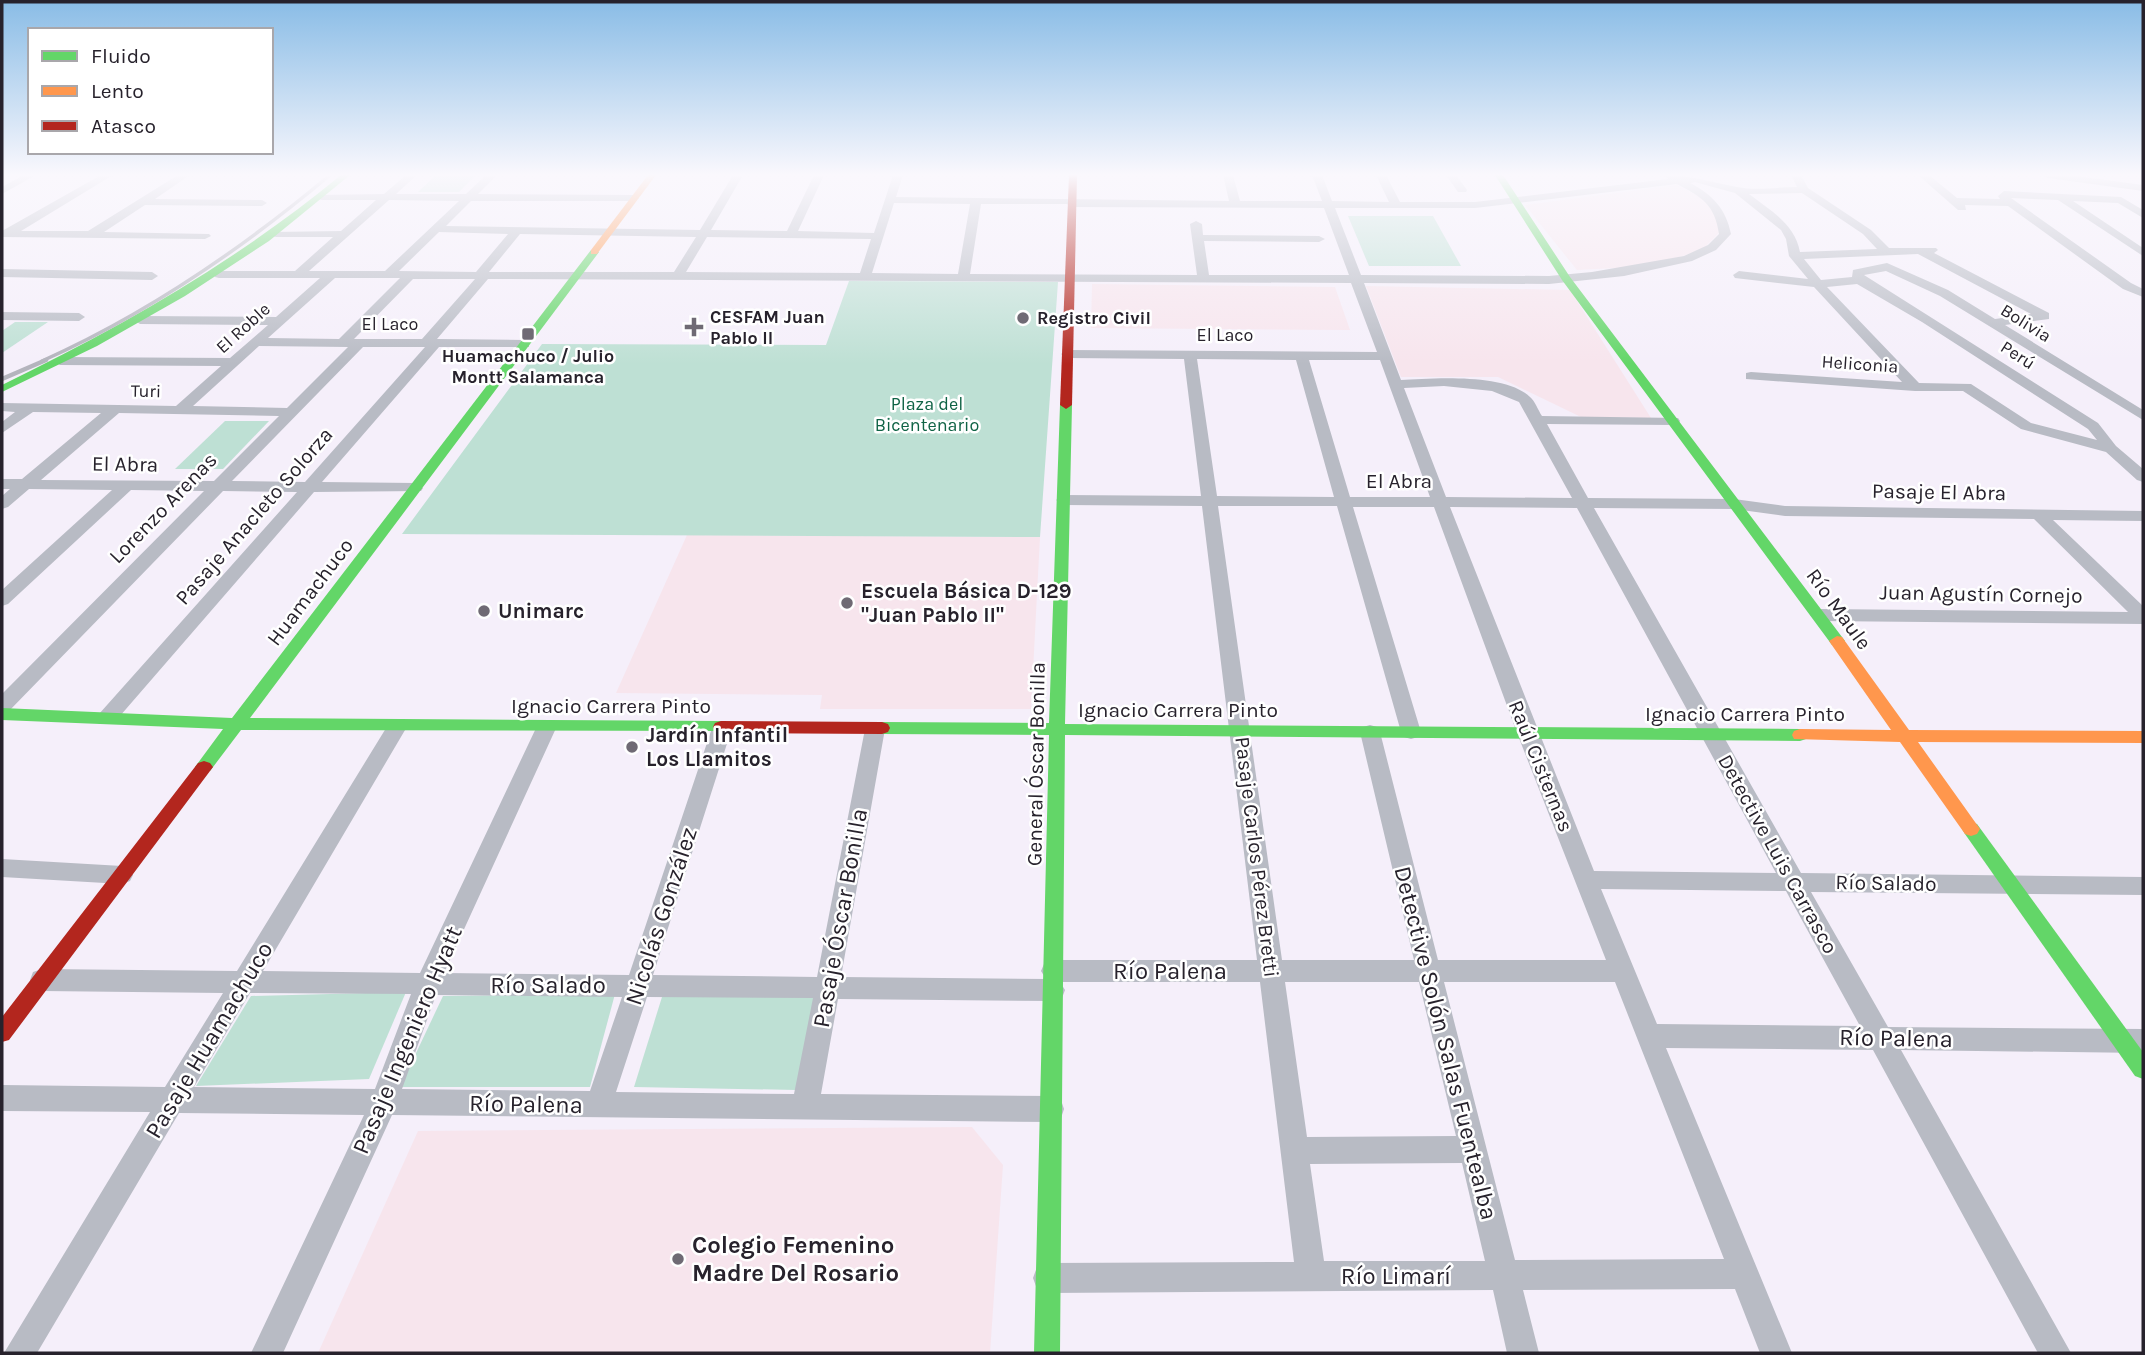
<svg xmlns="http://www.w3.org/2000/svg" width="2145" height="1355" font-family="Karla,sans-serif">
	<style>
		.education { fill: #f7e5ed }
		.green { fill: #bee0d4 }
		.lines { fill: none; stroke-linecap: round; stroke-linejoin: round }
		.street { fill: #b8bbc4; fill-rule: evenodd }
		.fast { fill: #63d668; fill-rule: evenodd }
		.slow { fill: #ff974d; fill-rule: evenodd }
		.jam { fill: #b3261e; fill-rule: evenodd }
		.rail-far1 { stroke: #b4b4bd; stroke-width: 3.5 }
		.rail { stroke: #b4b4bd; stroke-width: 4.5 }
		.poi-dot { fill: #6f6a74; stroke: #fff; stroke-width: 2.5 }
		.labels { text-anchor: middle; stroke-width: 5; stroke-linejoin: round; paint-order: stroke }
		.far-poi-label { font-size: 18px; font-weight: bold; fill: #27222c; stroke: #fff; text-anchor: start }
		.far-street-label { font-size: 18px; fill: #27222c; stroke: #fff }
		.far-park-label { font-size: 18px; fill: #0f6345; stroke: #fff }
		.street-label { font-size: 21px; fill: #27222c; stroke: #fff }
		.poi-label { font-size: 21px; font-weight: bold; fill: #27222c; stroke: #fff; text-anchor: start }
		.near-street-label { font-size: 24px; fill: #27222c; stroke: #fff }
		.near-poi-label { font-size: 24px; font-weight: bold; fill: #27222c; stroke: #fff; text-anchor: start }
	</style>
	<rect width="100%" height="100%" fill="#f5effa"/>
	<!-- education -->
	<g class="education">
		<path d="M1677,185L1706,200L1716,216L1719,233L1703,249L1671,260L1634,267L1577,270L1525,205Z"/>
		<path d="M1092,284L1335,287L1350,330L1091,328Z"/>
		<path d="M1366,286L1570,290L1651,418L1581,417L1498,377H1401Z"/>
		<path d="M687,535L1040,537L1031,709H820L822,695L616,693Z"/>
		<path d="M972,1127L1003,1165L990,1353H318L418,1131Z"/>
	</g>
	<!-- green -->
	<g class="green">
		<path d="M436,175H476L459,192H418Z"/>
		<path d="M1348,216H1433L1461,266H1369Z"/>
		<path d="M849,281L1058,282L1040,537L402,534L542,344L826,345Z"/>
		<path d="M15,322H48L2,353V331Z"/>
		<path d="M225,421H269L223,469H175Z"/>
		<path d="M406,992L369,1079L196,1086L251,996Z"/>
		<path d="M615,994L590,1087H400L443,996Z"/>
		<path d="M816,994L796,1090L634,1087L662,997Z"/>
	</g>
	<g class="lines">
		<!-- street -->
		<g class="street">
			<path d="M24,175H36L2,194V187Z"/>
			<path d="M101,175H113L21,231H88L178,175H190L155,199L262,200L267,203L262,206L145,205L104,232L209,234L211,236L205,239L2,237V231Z"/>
			<path d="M406,175H417L396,194H466L486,175H497L478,194L634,195L639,198L634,201H471L446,226L700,230L733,175H743L711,230L787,231L814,175H824L798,231L874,233L893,175H903L896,197L1229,201L1223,175H1233L1240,201H1322L1312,175H1322L1332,201L1389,202L1376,175H1386L1400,202H1475L1668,179L1663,175C1691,175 1710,182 1737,187C1756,191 1778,187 1797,187L1791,175H1801L1808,188L1871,230L1889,248H1936L1938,250L1934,253L2049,313V319L2005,325L2143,410V420L1940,296L1886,271L1864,275L2098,423L2116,446L2143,469V482L2137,480L2106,452L2021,429L1963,391H1915L1746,379V373L1751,372L1902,382L1814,287L1735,278L1733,275L1739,271L1808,279L1789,256L1786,239L1781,230L1735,193L1695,182L1690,183C1713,195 1726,209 1731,234L1716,250L1692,261L1624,276L1549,284L1364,283L1401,380C1433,378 1506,373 1530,397C1535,401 1538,410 1542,416L1678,418L1680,421L1678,424L1673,425L1547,424L1588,498L1734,499L1785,506L2143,511V521L2053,520L2143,606V624L1819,621L1810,615L1819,609L2128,612L2034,519L1785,516L1734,509L1594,508L1801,873L2143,877V895L1811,892L1888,1027L2143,1029V1053L1901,1050L2071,1353H2038L1873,1050L1666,1048L1792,1353H1760L1735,1289L1523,1290L1539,1353H1507L1493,1290L1048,1293L1037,1289L1033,1278L1037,1267L1048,1263L1294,1262L1260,982H1060L1065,990L1062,998L1053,1001L838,999L821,1094L1051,1096L1061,1100L1064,1109L1061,1118L1051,1122L392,1115L283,1353H251L364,1115L179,1113L37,1353H4L150,1112L2,1111V1085L165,1087L223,993L42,991L33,988L30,980L33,972L42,969L237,971L391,720H405L408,725L263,971L420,973L537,726L540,721H554L557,726L444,973L629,975L712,728L715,723L722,721L729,723L732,728L653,975L817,977L865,729L868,724L875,722L882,724L885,729L841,977L1046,979L1041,971L1044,964L1053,960H1257L1202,506L1064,505L1056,500L1064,495L1201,496L1184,359L1068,358L1061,354L1068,350L1377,352L1351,283L488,279L437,339L524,340L529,341V347H439L322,482L415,483L423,488L421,491L314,492L113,724H99L96,719L99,714L297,492L223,491L9,711L2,713V694L204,491L131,490L8,604L2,606V590L112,490L29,489L8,507L2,509V496L10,489H2V479H22L101,413L33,412L2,433V422L15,412L2,411V403L176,406L221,366L60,365L53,361L60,357L230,358L268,325L140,324L134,320L140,316L276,317L320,278H219L215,277V271H295L333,237H276L272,236V232L341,231L376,200H322L318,199V195L384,194ZM1677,184C1702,197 1715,205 1719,234L1708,245L1684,256L1592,272L1549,276L1361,275L1335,208H1475ZM1802,193L1863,234L1877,249L1800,252C1795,224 1771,211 1749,194ZM389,200L459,201L385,271H309ZM894,203L970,204L958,274L872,273ZM981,204H1067L1072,207L1324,208L1349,275H1209L1204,241L1319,242L1325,239L1319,236L1203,235L1202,224L1196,221L1190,224L1197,275L970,274ZM439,232L508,234L476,272L399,271ZM520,234L696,237L674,272H489ZM707,237L871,239L860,273L686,272ZM1918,254L2031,314L1995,319L1948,290L1887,263L1853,270L1852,277L1821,280L1804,259ZM335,278H400L339,339L268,338ZM413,279H475L422,339H354ZM1857,284L1922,322L2088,429L2097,440L2031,423L1971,384L1919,383L1827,287ZM259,346L348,347L287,408L193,406ZM363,347H425L305,482L232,481ZM1197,359L1296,360L1334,497L1217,496ZM1309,360H1380L1430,497H1350ZM1444,386L1492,391L1519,402L1572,498L1446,497L1404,388ZM119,413L279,416L214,481L41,480ZM1218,506H1337L1401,732L1404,737L1411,739L1418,737L1421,732L1353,507H1434L1517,733L1606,960H1438L1380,732L1377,727L1370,725L1363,727L1360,732L1414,960H1282ZM1450,507L1577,508L1776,873L1594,871ZM1601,889L1786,891L1860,1026L1657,1024ZM1285,982H1419L1456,1136L1307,1137ZM1444,982H1615L1724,1259L1515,1260ZM250,993L411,994L375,1089L194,1087ZM436,995L622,997L590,1091L402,1089ZM647,997L813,998L794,1094L616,1092ZM1462,1163L1485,1261H1324L1310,1164Z"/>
			<path d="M1446,175H1456L1467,190L1466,192H1458Z"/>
			<path d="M1918,175H1929L1957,198L2000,199L1998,196L2004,191L2121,197L2143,210V218L2118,203L2073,201L2143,248V256L2058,200L2011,198L2131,283L2143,289V297L2123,289L2008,206L1965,205L1966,210H1958Z"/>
			<path d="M2043,175H2069L2143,185V191L2048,178Z"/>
			<path d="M2,269L152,272L158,276L152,280L2,277Z"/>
			<path d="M2,312L79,313L85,317L79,321L2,320Z"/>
			<path d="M2,859L122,866L130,869L133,875L130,881L122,884L2,877Z"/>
		</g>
		<!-- fast -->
		<g class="fast">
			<path d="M341,175H350L269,241L185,296L97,346L2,392V385C123,326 237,261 341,175Z"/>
			<path d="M1495,175H1503L1570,277L1842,637L1845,641L1842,645H1832L1562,280Z"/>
			<path d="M591,250L599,252L250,718L721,721L727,723L729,727L727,731L241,730L210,771H198L195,767L223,729L2,720V708L232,718Z"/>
			<path d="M1066,401L1072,405L1065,724L1800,729L1806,731L1808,735L1806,739L1800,741L1065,735L1060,1353H1034L1049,735L882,734L876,732L874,728L876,724L882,722L1049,723L1060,405Z"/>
			<path d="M1971,822L1977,824L2143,1052V1079L2135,1076L1965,834L1962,829L1965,824Z"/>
		</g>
		<!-- slow -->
		<g class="slow">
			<path d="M648,175H656L597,254H591V250Z"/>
			<path d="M1837,636L1842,637L1909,730L2143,731V743L1918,742L1980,829L1977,834L1971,836L1965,834L1900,742L1794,739L1792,735L1794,731L1800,729L1891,730L1829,641Z"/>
		</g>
		<!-- jam -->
		<g class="jam">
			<path d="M1069,175H1077L1072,405L1066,409L1060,405Z"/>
			<path d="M721,721L882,722L888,724L890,728L888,732L882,734L721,733L715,731L713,727L715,723Z"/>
			<path d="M204,761L210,763L213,767L210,771L9,1040L2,1042V1017L198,763Z"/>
		</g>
		<!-- rail-far1 -->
		<path class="rail-far1" d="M42,361C147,314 242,249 330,175"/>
		<!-- rail -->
		<path class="rail" d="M2,379L46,360"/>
	</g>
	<!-- sky -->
	<linearGradient id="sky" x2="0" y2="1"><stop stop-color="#89bce6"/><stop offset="0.48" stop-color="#faf8fd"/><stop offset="1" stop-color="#faf8fd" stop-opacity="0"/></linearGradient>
	<rect width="2145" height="364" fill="url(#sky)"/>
	<!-- markers -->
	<g class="poi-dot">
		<circle cx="1023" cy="318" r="7"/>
		<path d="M690.5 316.5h7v7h7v7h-7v7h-7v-7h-7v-7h7z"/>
		<rect x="521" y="327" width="14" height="14" rx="3.5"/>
		<circle cx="847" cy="603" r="7"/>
		<circle cx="484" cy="611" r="7"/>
		<circle cx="632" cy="747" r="7"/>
		<circle cx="678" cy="1259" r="7"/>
	</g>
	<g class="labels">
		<!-- far-poi labels -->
		<g class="far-poi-label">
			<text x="710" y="323">CESFAM Juan<tspan x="710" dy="21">Pablo II</tspan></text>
			<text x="1037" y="324">Registro Civil</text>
			<text x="528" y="362" text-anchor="middle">Huamachuco / Julio<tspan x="528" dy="21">Montt Salamanca</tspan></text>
		</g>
		<!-- far-street labels -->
		<g class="far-street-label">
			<text transform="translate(2026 323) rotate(32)" y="6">Bolivia</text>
			<text x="390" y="330">El Laco</text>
			<text transform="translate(243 328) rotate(-42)" y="6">El Roble</text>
			<text x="1225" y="341">El Laco</text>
			<text transform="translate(2018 355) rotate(33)" y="6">Perú</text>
			<text transform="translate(1860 364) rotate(4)" y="6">Heliconia</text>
			<text transform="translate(146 391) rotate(1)" y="6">Turi</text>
		</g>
		<!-- far-park labels -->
		<g class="far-park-label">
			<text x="927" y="410">Plaza del<tspan x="927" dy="21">Bicentenario</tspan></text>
		</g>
		<!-- street labels -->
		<g class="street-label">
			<text transform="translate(125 464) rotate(1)" y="7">El Abra</text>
			<text x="1399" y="488">El Abra</text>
			<text transform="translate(1939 492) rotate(1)" y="7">Pasaje El Abra</text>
			<text transform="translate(163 508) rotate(-46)" y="7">Lorenzo Arenas</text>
			<text transform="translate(254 516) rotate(-49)" y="7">Pasaje Anacleto Solorza</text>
			<text transform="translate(310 592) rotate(-53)" y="7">Huamachuco</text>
			<text transform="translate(1981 594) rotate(1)" y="7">Juan Agustín Cornejo</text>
			<text transform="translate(1839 609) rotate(54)" y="7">Río Maule</text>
			<text x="611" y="713">Ignacio Carrera Pinto</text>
			<text x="1178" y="717">Ignacio Carrera Pinto</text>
			<text x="1745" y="721">Ignacio Carrera Pinto</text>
			<text transform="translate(1036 764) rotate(-89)" y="7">General Óscar Bonilla</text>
			<text transform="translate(1541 766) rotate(68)" y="7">Raúl Cisternas</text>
			<text transform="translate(1778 854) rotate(61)" y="7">Detective Luis Carrasco</text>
			<text transform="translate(1257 857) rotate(83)" y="7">Pasaje Carlos Pérez Bretti</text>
			<text transform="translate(1886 883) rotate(1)" y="7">Río Salado</text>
		</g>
		<!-- poi labels -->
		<g class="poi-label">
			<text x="861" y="598">Escuela Básica D-129<tspan x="861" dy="24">"Juan Pablo II"</tspan></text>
			<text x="498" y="618">Unimarc</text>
			<text x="646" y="742">Jardín Infantil<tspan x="646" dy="24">Los Llamitos</tspan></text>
		</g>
		<!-- near-street labels -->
		<g class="near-street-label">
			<text transform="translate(661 916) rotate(-72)" y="8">Nicolás González</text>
			<text transform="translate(840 918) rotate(-80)" y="8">Pasaje Óscar Bonilla</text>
			<text x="1170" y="979">Río Palena</text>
			<text x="548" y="993">Río Salado</text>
			<text transform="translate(1896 1038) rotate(1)" y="8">Río Palena</text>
			<text transform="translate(209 1040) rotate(-59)" y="8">Pasaje Huamachuco</text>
			<text transform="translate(407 1040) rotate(-67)" y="8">Pasaje Ingeniero Hyatt</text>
			<text transform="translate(1446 1043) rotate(76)" y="8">Detective Solón Salas Fuentealba</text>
			<text transform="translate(526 1104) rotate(1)" y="8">Río Palena</text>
			<text x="1396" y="1284">Río Limarí</text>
		</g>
		<!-- near-poi labels -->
		<g class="near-poi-label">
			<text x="692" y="1253">Colegio Femenino<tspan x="692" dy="28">Madre Del Rosario</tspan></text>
		</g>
	</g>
	<!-- border -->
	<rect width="2145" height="1355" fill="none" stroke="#27222c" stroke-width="7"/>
	<!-- legend -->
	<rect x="28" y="28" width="245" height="126" fill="#ffffff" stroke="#a9a7ab" stroke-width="2"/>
	<rect x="42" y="51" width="35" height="10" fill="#63d668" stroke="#a9a7ab" stroke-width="2"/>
	<text x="91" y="63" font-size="21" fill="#27222c">Fluido</text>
	<rect x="42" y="86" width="35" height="10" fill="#ff974d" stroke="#a9a7ab" stroke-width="2"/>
	<text x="91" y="98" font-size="21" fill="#27222c">Lento</text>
	<rect x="42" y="121" width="35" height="10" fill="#b3261e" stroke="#a9a7ab" stroke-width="2"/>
	<text x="91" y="133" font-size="21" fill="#27222c">Atasco</text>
</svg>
